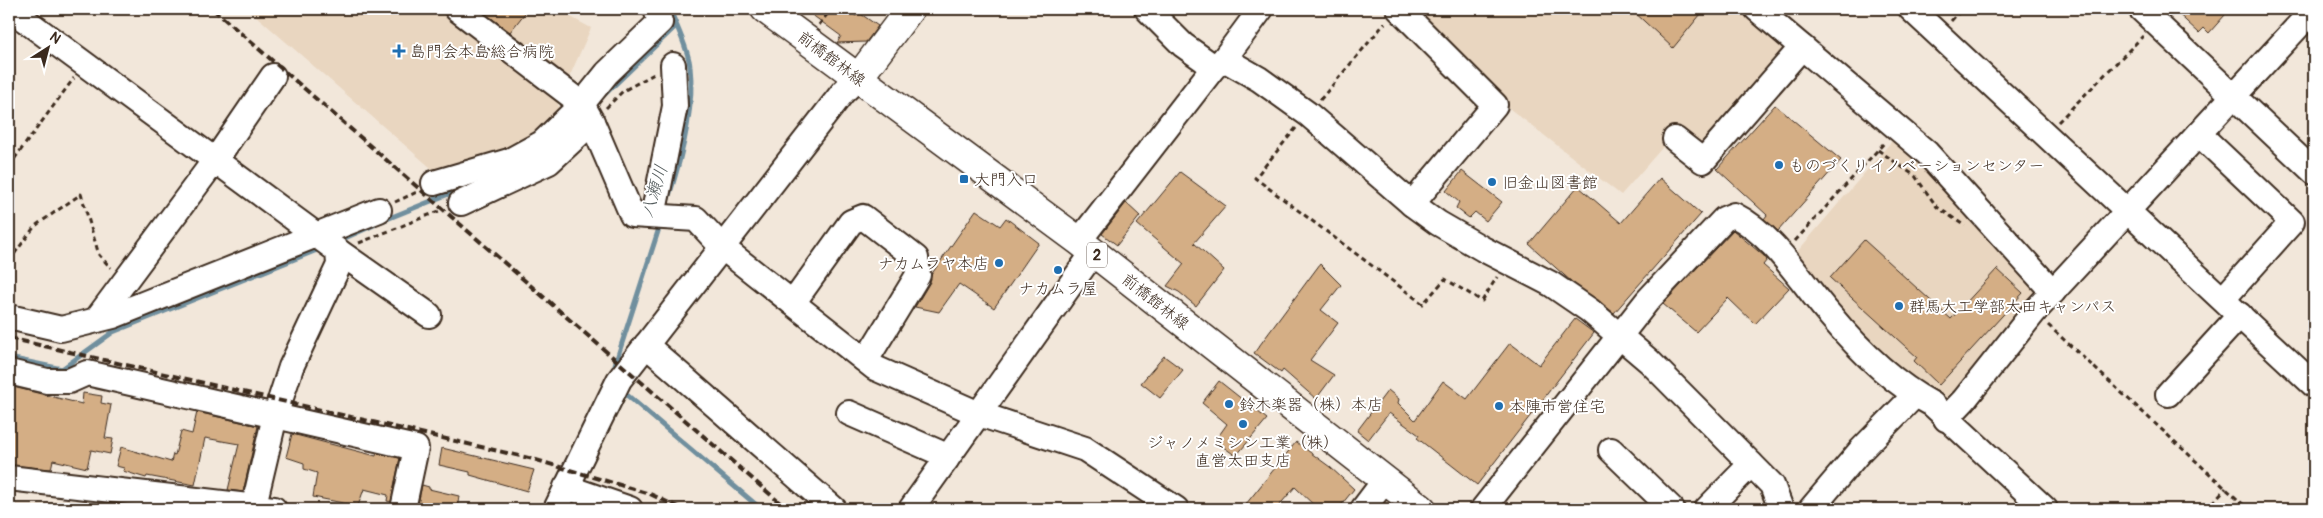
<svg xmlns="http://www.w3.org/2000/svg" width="2323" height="518" font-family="Pangolin,'Klee One',sans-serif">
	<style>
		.built { fill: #e9d6c0 }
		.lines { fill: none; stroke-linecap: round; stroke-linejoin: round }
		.stream { stroke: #708f9e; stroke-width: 5 }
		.building { fill: #d4ae85; stroke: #3b2a1e }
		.minor-casing { stroke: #3b2a1e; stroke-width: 28 }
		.major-casing { stroke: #3b2a1e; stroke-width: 31 }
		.path { stroke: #3b2a1e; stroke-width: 3; stroke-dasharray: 5 4; stroke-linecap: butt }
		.minor { stroke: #fff; stroke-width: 24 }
		.major { stroke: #fff; stroke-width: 28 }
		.rail { stroke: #3b2a1e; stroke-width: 4; stroke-dasharray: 8 4; stroke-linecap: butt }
		.poi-dot { fill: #1f6fb2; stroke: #fff; stroke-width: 2 }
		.labels { text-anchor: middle; stroke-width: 4; stroke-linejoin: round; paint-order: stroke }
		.shield { fill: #fff; stroke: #766a62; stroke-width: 1 }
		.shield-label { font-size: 15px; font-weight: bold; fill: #3b2a1e }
		.poi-label { font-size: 16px; fill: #3b2a1e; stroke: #fff; text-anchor: start }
		.street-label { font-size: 16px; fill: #3b2a1e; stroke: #fff }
		.water-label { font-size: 18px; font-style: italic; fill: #555d5e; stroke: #fff }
	</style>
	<rect width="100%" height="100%" fill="#f2e7da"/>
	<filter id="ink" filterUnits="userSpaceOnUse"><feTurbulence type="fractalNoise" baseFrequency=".02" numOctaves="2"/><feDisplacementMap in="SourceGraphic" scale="10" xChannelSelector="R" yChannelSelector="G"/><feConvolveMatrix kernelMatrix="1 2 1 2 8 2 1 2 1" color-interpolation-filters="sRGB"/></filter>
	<g filter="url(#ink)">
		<!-- built -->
		<g class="built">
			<path d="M248,9H447L556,92L560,118L541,140L438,174Z"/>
			<path d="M466,9H556L591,28L568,80Z"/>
			<path d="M1408,9H1749L1796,49L1708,149L1675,133L1621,195L1505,105Z"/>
			<path d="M1897,135L2042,285L1965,392L1946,400L1906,380L1791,259Z"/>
		</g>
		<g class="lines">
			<!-- stream -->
			<g class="stream">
				<path d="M602,97L676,26"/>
				<path d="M667,202C680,163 695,107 690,67C689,50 676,26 670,9"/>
				<path d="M382,221L478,182"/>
				<path d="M336,242L374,225"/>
				<path d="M9,358L62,369L113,332L322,248"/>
				<path d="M612,374L661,222"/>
				<path d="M621,390L761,509"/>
			</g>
		</g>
		<!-- building -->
		<g class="building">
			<path d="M479,9H528L510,32Z"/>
			<path d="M804,9H845L856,16L858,12L878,26L866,42L837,43L841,36Z"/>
			<path d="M1631,9H1705L1673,48Z"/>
			<path d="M2173,9H2219L2225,15L2209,33L2204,28L2199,33Z"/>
			<path d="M1775,105L1841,160L1778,231L1764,219L1767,215L1717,169Z"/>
			<path d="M1462,171L1502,202L1486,221L1475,212L1469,218L1456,208L1459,202L1446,191Z"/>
			<path d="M1180,172L1226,206L1194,243L1224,270L1196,306L1179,292L1167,286L1184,264L1137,224Z"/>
			<path d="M1660,178L1701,214L1614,313L1573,283L1529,244L1578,186L1621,223Z"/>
			<path d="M1126,203L1140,216L1117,245L1102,234Z"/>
			<path d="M976,210L1000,226L1006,218L1039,243L994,308L959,284L939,312L915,307L930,282L931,275Z"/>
			<path d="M1733,230L1764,256L1767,260L1763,265L1789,288L1755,324L1728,298L1696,332L1663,304Z"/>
			<path d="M1864,240L1951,319L1997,269L2023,293L1939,385L1914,361L1917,357L1830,278Z"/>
			<path d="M1320,264L1341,285L1321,310L1338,323L1310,360L1334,375L1316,399L1283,370L1281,373L1254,353Z"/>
			<path d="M1575,319L1594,333L1477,485L1417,438L1419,435L1389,413L1368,440L1357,431L1388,390L1399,399L1398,403L1415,420L1443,381L1467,399L1510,343L1539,365Z"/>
			<path d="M1164,356L1183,370L1160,398L1141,383Z"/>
			<path d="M1219,381L1267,419L1236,456L1215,441L1227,424L1202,403Z"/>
			<path d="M9,386L82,404L83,393L102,396L101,403L111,405L105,438L113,439L110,454L91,450L87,468L53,460L51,469L9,465Z"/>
			<path d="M197,412L258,426L243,492L228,490L239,444L205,438L195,485L147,476L146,478L123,471L124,468L116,466L121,447L171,462L173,454L175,455L181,431L192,434Z"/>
			<path d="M292,434L376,456L377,453L400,458L391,502L387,501L388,495L364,489L358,506L313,497L317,473L304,469V463L286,457Z"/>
			<path d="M1296,442L1330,467L1354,489L1338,509H1318L1295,487L1276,509H1242Z"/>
			<path d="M442,448L534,470L527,491L470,475V472L439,465Z"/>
			<path d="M422,485L429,487V489L459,496L457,509H417Z"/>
		</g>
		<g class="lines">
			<defs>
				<g id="minor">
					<path d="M10,9L338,251L339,265L291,367L275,416L253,509"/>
					<path d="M457,9L582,104L592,122L632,215L696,219L723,248L875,368L979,414L1085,449L1176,509"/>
					<path d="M1147,9L1183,45L1214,67"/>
					<path d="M1399,9L1495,105L1412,204"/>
					<path d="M1757,9L1927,153L2053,292"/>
					<path d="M1911,9L2314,385"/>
					<path d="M2141,9L2314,172"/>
					<path d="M1224,59L1259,79L1308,114L1412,204L1438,223L1483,249L1551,284L1589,310L1649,361L1772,485L1781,509"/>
					<path d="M2199,134L2292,222L2223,299"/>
					<path d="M1675,139L1703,161L1802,47"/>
					<path d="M434,183L509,161L542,143L582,104L607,73L660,22L656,9"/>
					<path d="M461,203L549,162L592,122"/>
					<path d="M653,216L675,106L673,65"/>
					<path d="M1079,241L1214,67L1224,59L1261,9"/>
					<path d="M338,251L429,315"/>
					<path d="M793,303L851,222L863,217L916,258L918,275L871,352L864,359"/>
					<path d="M9,317L61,329L113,316L379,210"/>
					<path d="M96,320L221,152L273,76"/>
					<path d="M646,345L834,509"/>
					<path d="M9,372L47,381H69L87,373L416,448L403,509"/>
					<path d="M2168,394L2240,315"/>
					<path d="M849,413L938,452L946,460"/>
					<path d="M1946,419L1964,400L2034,312L2314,9"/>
					<path d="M1611,450L1672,509"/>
					<path d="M9,478L274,509"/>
					<path d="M566,487L630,509"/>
					<path d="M556,509L619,380L843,92L859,77"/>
					<path d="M911,509L1093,253"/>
					<path d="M1363,509L1385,480"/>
					<path d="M1483,509L1648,300L1724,219L1734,215C1774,235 1801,282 1829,314C1858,349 1892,383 1932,404L2045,509"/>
					<path d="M1707,509L1751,464"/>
					<path d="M1811,509L1861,450L1915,395"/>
				</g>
				<g id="major">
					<path d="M765,9L1079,241L1422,509"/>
					<path d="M859,77L910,9"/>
				</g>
			</defs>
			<!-- minor casing -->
			<use href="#minor" class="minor-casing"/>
			<!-- major casing -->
			<use href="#major" class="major-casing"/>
			<!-- path -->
			<g class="path">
				<path d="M1951,21L1962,9"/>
				<path d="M819,25L831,9"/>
				<path d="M1320,100L1385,23"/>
				<path d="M606,108L623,91L654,74"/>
				<path d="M2058,122L2143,36"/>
				<path d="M1296,128L1255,178L1423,304L1445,279L1482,301L1497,277"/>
				<path d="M1878,150L1915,176L1937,207L1965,226"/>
				<path d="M9,166L74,78"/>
				<path d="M395,202L417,192"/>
				<path d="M1795,241L1885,142"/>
				<path d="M359,243L444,209"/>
				<path d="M9,261L35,226L81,194L99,255L111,268"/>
				<path d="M2048,325L2248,509"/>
				<path d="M2206,509L2226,488"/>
			</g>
			<!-- minor -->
			<use href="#minor" class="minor"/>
			<!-- major -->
			<use href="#major" class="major"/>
			<!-- rail -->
			<g class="rail">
				<path d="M213,9L787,509"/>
				<path d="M9,338L533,459L650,494L682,509"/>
			</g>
		</g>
	</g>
	<!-- markers -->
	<g class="poi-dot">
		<path d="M396.5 43.5h5v5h5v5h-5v5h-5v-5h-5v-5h5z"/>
		<circle cx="1779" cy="165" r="5"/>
		<rect x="959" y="174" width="10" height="10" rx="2.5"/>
		<circle cx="1492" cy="182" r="5"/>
		<circle cx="999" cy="263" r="5"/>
		<circle cx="1058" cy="270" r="5"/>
		<circle cx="1899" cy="306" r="5"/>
		<circle cx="1229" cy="404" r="5"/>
		<circle cx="1499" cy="406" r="5"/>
		<circle cx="1243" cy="424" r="5"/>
	</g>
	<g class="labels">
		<!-- shield labels -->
		<rect class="shield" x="1087" y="242.5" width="20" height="25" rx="4"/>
		<g class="shield-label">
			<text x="1097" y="260">2</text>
		</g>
		<!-- poi labels -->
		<g class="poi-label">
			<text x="410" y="57">島門会本島総合病院</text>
			<text x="1789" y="171">ものづくりイノベーションセンター</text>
			<text x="974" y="185">大門入口</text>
			<text x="1502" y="188">旧金山図書館</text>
			<text x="989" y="269" text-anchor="end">ナカムラヤ本店</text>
			<text x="1058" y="294" text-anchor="middle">ナカムラ屋</text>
			<text x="1909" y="312">群馬大工学部太田キャンパス</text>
			<text x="1239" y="410">鈴木楽器（株）本店</text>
			<text x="1509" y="412">本陣市営住宅</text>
			<text x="1243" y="448" text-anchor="middle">ジャノメミシン工業（株）<tspan x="1243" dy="18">直営太田支店</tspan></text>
		</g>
		<!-- street labels -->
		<g class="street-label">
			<text transform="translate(832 58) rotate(37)" y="6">前橋館林線</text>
			<text transform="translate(1156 301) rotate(38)" y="6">前橋館林線</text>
		</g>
		<!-- water labels -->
		<g class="water-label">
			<text transform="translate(654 191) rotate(-73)" y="6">八瀬川</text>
		</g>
	</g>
	<!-- margin -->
	<rect width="2323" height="518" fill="none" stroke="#fff" stroke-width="30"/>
	<rect x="15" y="15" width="2293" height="488" fill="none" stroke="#3b2a1e" stroke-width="2" filter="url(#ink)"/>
	<!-- north arrow -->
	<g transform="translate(48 48) rotate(36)" stroke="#ffffff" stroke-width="4" paint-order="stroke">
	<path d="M0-4L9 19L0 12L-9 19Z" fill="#3b2a1e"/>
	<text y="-8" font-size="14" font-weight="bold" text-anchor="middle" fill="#3b2a1e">N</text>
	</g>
</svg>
